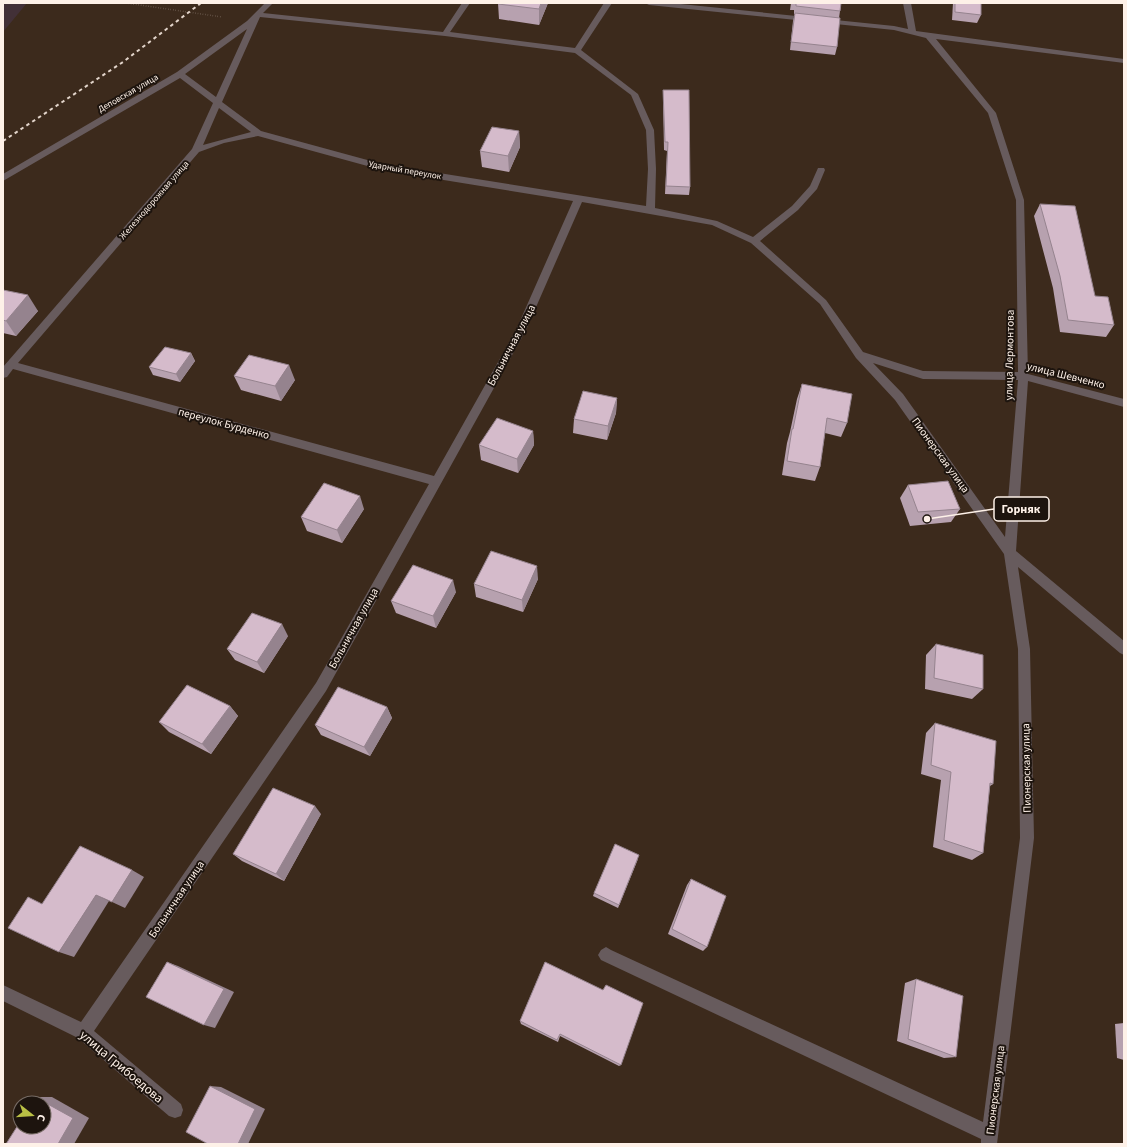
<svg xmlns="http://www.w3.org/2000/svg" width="1127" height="1147" font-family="'Source Sans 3',sans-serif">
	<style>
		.industrial { fill: #423037 }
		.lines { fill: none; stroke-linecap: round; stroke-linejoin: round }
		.path { stroke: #7f6f63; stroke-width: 1.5; stroke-dasharray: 0.5 2; stroke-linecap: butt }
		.minor { fill: #675b5d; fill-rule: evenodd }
		.rail { stroke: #e2d4ca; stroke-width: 2; stroke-dasharray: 3.5 3.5; stroke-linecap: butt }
		.wall { fill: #b7a1af }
		.shaded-wall { fill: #95838e }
		.building { fill: #d5bbcb; stroke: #95838e }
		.labels { text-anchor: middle; stroke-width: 4; stroke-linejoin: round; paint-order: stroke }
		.far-street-label { font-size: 9px; fill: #fef1e8; stroke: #1d140e }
		.street-label { font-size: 11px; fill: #fef1e8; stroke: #1d140e }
		.near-street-label { font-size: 13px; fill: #fef1e8; stroke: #1d140e }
		.leader { fill: none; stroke: #fef1e8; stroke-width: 1.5 }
		.callout-dot { fill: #fef1e8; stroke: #1d140e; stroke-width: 1.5 }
		.callout { fill: #1d140e; stroke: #fef1e8; stroke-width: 1.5 }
		.callout-label { font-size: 12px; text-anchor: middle; font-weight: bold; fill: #fef1e8 }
	</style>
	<rect width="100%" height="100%" fill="#3c2a1c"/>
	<!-- industrial -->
	<path class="industrial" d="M3,3H27L3,32Z"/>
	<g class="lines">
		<!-- path -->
		<path class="path" d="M126,3L222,17"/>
		<!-- minor -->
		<path class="minor" d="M265,3H273L263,13L443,32L462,3H470L450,32L575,48L604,3H612L581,50L638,94L654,130L656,169L655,208L717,221L753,237L792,206L810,186L818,168H824L825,170L817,189L798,210L760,241L826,300L863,352L923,371L1018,372L1016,200L988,113L926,38L894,30L649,5L645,3H671L894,26L908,29L903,3H911L916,31L1124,59V63L936,39L996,113L1024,200L1028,374L1124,399V407L1028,381L1016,551L1124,641V655L1120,653L1018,567L1030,649L1034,838L997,1144H981V1139L601,960L598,955L601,950L606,947L611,950L983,1122L1020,838L1018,649L1004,554L895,400L856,358L820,304L751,243L712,225L582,202L526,330L326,691L94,1031L181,1104L183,1110L181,1116L175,1118L169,1116L78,1038L3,1001V985L81,1022L316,683L429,484L13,369L7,377L3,378V367L192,149L213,103L180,78L3,181V174L177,72L247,21ZM260,17L445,36L575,53L631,95L646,130L648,169L646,206L382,164L261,131L222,102ZM247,29L216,97L185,74ZM219,108L251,132L203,145ZM258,136L382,170L573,201L516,330L434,476L18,363L199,152L224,143ZM873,363L923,379L1018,380L1005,537L903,394Z"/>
		<!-- rail -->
		<path class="rail" d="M3,141L123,62L201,3"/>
	</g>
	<!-- wall -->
	<g class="wall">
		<path d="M498,3H548L539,25L499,19Z"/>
		<path d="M791,3H841L840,11L839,18L837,47L835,55L790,50L793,21L795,14H794V10H790Z"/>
		<path d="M953,3H981V15L977,23L952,20Z"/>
		<path d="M663,90L690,187L689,195L665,194L667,151L664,150L663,98Z"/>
		<path d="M519,131L520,147L509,172L482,167L480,151Z"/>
		<path d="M1040,204L1095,296L1114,325L1106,337L1060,332L1053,288L1034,216Z"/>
		<path d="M3,290L38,311L16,336L3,333Z"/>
		<path d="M191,353L195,361L180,382L153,375L149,367Z"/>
		<path d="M234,376L295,380L281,401L241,390Z"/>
		<path d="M802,384L847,423L841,437L825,433L820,467L815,481L782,475L787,443L790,432L797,399Z"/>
		<path d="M617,398L616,413L607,440L573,433L574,419Z"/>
		<path d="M533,431L534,445L518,473L481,460L479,445Z"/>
		<path d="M908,485L960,509L951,522L910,526L900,498Z"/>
		<path d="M364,509L342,543L307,531L301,517Z"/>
		<path d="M538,579L523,612L476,597L474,584Z"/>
		<path d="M456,592L436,628L396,613L391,601Z"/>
		<path d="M288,636L264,673L235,660L227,649Z"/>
		<path d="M936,644L983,689L972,699L925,689L926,655Z"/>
		<path d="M230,706L238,716L211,754L169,732L159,722Z"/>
		<path d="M387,707L392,718L370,756L321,735L315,725Z"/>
		<path d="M935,723L993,784L990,786L983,853L972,860L933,847L941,780L921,774L926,733Z"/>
		<path d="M321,814L284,881L242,861L233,854Z"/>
		<path d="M638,859L618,908L593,896L594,893Z"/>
		<path d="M691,879L707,947L703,951L668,934L687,885Z"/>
		<path d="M545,962L621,1065L619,1066L560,1036L558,1042L521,1024L520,1021Z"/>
		<path d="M916,979L956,1057L944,1058L897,1041L905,983Z"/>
		<path d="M1124,1023V1060L1117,1058L1115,1024Z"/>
	</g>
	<!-- shaded-wall -->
	<g class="shaded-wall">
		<path d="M541,3H548L539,25V9Z"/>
		<path d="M519,131L520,147L509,172L508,156Z"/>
		<path d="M28,295L38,311L16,336L6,321Z"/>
		<path d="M191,353L195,361L180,382L176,374Z"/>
		<path d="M289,365L295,380L281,401L275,386Z"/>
		<path d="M617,398L616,413L607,440L608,426Z"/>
		<path d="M533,431L534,445L518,473L517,459Z"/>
		<path d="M360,496L364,509L342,543L337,530Z"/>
		<path d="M537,566L538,579L523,612L522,600Z"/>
		<path d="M453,580L456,592L436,628L433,616Z"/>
		<path d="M282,624L288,636L264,673L257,662Z"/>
		<path d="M230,706L238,716L211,754L202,744Z"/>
		<path d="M387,707L392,718L370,756L364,747Z"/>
		<path d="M315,806L321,814L284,881L276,874Z"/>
		<path d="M132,870L144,877L125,908L112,902Z"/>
		<path d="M96,895L109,901L74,957L59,952Z"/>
		<path d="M167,962L178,966L234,992L215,1028L204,1025Z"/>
		<path d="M210,1086L221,1087L265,1109L248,1144H238Z"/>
		<path d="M35,1097H52L89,1118L74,1144H58Z"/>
	</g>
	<!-- building -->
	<g class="building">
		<path d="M498,3H541L539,9L498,4Z"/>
		<path d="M796,3H841L840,11L796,6Z"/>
		<path d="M955,3H981V15L955,12Z"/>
		<path d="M795,13L840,18L837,47L791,42Z"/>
		<path d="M663,90H689L690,187L666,186L668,142H665Z"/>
		<path d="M492,127L519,131L508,156L480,151Z"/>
		<path d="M1040,204L1075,206L1095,296L1108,297L1114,325L1068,320L1060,276Z"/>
		<path d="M3,290L28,295L6,321L3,320Z"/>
		<path d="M165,347L191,353L176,374L149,367Z"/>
		<path d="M249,355L289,365L275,386L234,376Z"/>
		<path d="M802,384L852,394L847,423L827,418L820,467L787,461L792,429H793Z"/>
		<path d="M583,391L617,398L608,426L574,419Z"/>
		<path d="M497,418L533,431L517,459L479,445Z"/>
		<path d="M948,481L960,509L918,512L908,485Z"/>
		<path d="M324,483L360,496L337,530L301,517Z"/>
		<path d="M491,551L537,566L522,600L474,584Z"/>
		<path d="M413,565L453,580L433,616L391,601Z"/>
		<path d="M252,613L282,624L257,662L227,649Z"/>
		<path d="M936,644L983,655V689L934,678Z"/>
		<path d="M187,685L230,706L202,744L159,722Z"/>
		<path d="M338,687L387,707L364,747L315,725Z"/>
		<path d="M935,723L996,741L993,784L990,783L983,853L944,840L951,772L931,765Z"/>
		<path d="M273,788L315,806L276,874L233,854Z"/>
		<path d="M615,844L639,855L619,905L594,893Z"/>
		<path d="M80,846L132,870L112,902L96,895L59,952L8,928L28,897L42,904Z"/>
		<path d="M691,879L726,896L707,947L672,929Z"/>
		<path d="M167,962L224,989L204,1025L146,997Z"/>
		<path d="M545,962L603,990L606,985L643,1003L621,1065L560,1034L557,1040L520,1021Z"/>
		<path d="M916,979L963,996L956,1057L908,1039Z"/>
		<path d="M210,1086L255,1109L238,1144H208L186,1132Z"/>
		<path d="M35,1097L73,1118L58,1144H6L20,1122V1127H44V1103H32Z"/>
	</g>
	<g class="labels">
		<!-- far-street labels -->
		<g class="far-street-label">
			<text transform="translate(128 93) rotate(-30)" y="3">Деповская улица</text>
			<text transform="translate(405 170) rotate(10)" y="3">Ударный переулок</text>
			<text transform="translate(154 200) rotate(-49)" y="3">Железнодорожная улица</text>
		</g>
		<!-- street labels -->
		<g class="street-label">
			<text transform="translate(511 345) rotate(-62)" y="4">Больничная улица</text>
			<text transform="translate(1009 355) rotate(-89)" y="4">улица Лермонтова</text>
			<text transform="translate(1066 375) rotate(14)" y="4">улица Шевченко</text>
			<text transform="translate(224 423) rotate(15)" y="4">переулок Бурденко</text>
			<text transform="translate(941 455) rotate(54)" y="4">Пионерская улица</text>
			<text transform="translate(353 628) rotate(-61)" y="4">Больничная улица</text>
			<text transform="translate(1026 768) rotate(-91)" y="4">Пионерская улица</text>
			<text transform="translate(176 899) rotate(-56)" y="4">Больничная улица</text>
			<text transform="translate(995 1090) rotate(-83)" y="4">Пионерская улица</text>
		</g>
		<!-- near-street labels -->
		<g class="near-street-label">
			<text transform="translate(122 1066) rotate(40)" y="5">улица Грибоедова</text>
		</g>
	</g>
	<!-- callouts -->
	<path class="leader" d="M927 519L994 509"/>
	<circle class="callout-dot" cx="927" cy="519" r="4"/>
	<rect class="callout" x="994" y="497" width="55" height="24" rx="4"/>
	<g class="callout-label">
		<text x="1021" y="513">Горняк</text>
	</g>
	<!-- border -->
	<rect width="1127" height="1147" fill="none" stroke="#fef1e8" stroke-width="8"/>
	<!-- north arrow -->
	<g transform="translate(32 1115) rotate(107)"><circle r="19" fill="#1d140e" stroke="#776c65"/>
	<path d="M0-3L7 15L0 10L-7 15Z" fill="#bac045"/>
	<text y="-6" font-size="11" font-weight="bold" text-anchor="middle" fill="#fef1e8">С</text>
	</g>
</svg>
